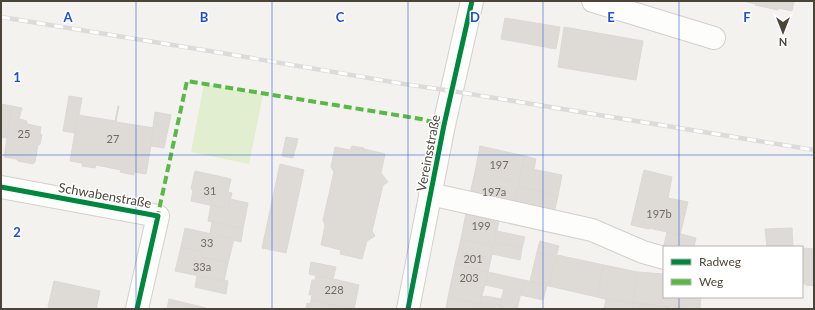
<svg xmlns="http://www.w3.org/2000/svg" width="815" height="310" font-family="Lato,sans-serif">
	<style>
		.green { fill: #e1eecf }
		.building { fill: #dedbd6; stroke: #dcd9d4 }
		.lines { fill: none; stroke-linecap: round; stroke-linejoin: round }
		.minor-casing { stroke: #d2d0cb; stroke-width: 24 }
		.minor { stroke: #fdfdfc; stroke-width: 22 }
		.rail-casing { stroke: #dbdbda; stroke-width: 4.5 }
		.rail { stroke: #fff; stroke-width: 3; stroke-dasharray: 9; stroke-linecap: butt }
		.quiet { stroke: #58b947; stroke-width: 4; stroke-dasharray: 8 4; stroke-linecap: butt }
		.cycleway-casing { stroke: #fff; stroke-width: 8 }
		.cycleway { stroke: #00873e; stroke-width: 5 }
		.grid { fill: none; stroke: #1d4ed8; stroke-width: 1; stroke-opacity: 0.55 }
		.labels { text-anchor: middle; stroke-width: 3; stroke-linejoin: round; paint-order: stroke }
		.number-label { font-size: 11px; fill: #706a61 }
		.street-label { font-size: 13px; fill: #4b4439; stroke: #fff }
		.grid-label { font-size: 13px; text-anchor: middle; font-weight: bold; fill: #1d4ed8; stroke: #fff; stroke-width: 3; stroke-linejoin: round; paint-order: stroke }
	</style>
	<rect width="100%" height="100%" fill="#f4f2ee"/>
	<!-- green -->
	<path class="green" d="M204,84L263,95L249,164L191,152Z"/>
	<!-- building -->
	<g class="building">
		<path d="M742,1H794L792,11L778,8V10L755,5L756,4Z"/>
		<path d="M505,18L560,27L556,49L501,39Z"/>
		<path d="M564,27L643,41L636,80L558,67Z"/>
		<path d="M69,96L82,98L79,115H78L75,133L63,131Z"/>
		<path d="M1,104L12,106L7,138L1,137Z"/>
		<path d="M12,106L22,108L19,119L27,121V124L41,127L40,133L42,135L40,144L38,145L35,162L33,164L18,161L16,159L4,157Z"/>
		<path d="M118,106H119L116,122L154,128L146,174L134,172V175L120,172L121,170L96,165L95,168L82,166V163L70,161L78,115L115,121Z"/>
		<path d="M155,112L171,115L164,148L151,146L154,128L153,127Z"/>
		<path d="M286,137L298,139L293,158L282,156Z"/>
		<path d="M352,146L364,148V149L385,154L381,173L388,182L383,185L372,231L375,236L367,241L362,259L340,254L341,250L321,245L325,225L323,220L334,172L331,167L335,147L350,150Z"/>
		<path d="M480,146L525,156L519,182L475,172Z"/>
		<path d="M525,156L536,159L534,169L522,167Z"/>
		<path d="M280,164L304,170L286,253L262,248Z"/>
		<path d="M522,167L562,175L558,196L518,187Z"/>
		<path d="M644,170L672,177L668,198L688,202L680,235L649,228V229L631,225Z"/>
		<path d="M195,171L231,179L228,192L232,193L228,209L191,201L193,190L191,189Z"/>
		<path d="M475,172L519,182L514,208L469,198Z"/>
		<path d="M518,187L558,196L553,217L514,208Z"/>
		<path d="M230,199L248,203L243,229L208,221L211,205L228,209Z"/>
		<path d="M466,213L499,220L494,246L461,239Z"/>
		<path d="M212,222L243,229L241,242L233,240L234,239L210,234Z"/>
		<path d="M185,228L234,239L228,263L202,257L203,252L181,247Z"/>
		<path d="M792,228L793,247H767L765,229Z"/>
		<path d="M497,231L525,237L522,248L494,242Z"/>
		<path d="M667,232L680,235L681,234L696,238L694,247H664L663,249Z"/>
		<path d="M461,239L494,246L488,272L455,264Z"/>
		<path d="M540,241L559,246L556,257L537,252Z"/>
		<path d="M494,242L522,248L520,260L492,254Z"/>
		<path d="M181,247L203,252L202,257L228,263L224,281L175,271Z"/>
		<path d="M802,248L814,249V286L806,285L802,282Z"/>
		<path d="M537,252L556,257L549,286L530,281Z"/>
		<path d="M557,255L604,265L597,297L549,286Z"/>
		<path d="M311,262L336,267L333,279L309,274Z"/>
		<path d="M455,264L488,272L480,304L448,297Z"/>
		<path d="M604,265L637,272L633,303L614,301L597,297Z"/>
		<path d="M488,272L524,280L517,309H507L499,307L504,289L485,285Z"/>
		<path d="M637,272L664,274V297H701L700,309H691L633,303Z"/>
		<path d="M316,275L359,285L354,309L311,300L312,295H309L312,280H315Z"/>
		<path d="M197,276L224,281V280L228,281L226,294L195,287Z"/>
		<path d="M524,280L547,285L543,300L521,295Z"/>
		<path d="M54,281L100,291L96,309H51V308L48,307Z"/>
		<path d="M482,296L485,297V296L501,299L499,306L493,305L492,306L480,303Z"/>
		<path d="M448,297L480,304L478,309H446Z"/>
		<path d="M169,299L206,308L205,309H167Z"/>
		<path d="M606,299L633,303L632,309H604Z"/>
		<path d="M311,300L354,309H306L307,303L310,304Z"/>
		<path d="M480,303L492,306L507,309H478Z"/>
		<path d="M633,303L670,307V309H632Z"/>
	</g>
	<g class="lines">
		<defs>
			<g id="minor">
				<path d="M593,1L714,38"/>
				<path d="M1,187L158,216L137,309"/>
				<path d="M430,194L592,230L643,252L664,258"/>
				<path d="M408,309L444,125L472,1"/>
			</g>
		</defs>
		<!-- minor casing -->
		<use href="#minor" class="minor-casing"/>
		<!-- minor -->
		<use href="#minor" class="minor"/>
		<defs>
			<path id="rail" d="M1,17L234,55L404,84L452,91L814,150"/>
		</defs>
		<!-- rail casing -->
		<use href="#rail" class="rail-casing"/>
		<!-- rail -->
		<use href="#rail" class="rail"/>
		<!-- quiet -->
		<path class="quiet" d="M157,219L187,81L421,119L444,125"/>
		<defs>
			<g id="cycleway">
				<path d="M1,187L158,216L137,309"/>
				<path d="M408,309L444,125L472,1"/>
			</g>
		</defs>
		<!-- cycleway casing -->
		<use href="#cycleway" class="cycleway-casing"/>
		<!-- cycleway -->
		<use href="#cycleway" class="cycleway"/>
	</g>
	<!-- grid -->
	<path class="grid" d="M136,1V309M272,1V309M408,1V309M543,1V309M679,1V247M1,155H814M679,297V309"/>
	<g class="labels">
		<!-- number labels -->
		<g class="number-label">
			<text x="24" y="138">25</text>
			<text x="113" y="143">27</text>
			<text x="499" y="169">197</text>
			<text x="210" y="195">31</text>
			<text x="494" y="196">197a</text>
			<text x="659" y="218">197b</text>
			<text x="481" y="230">199</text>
			<text x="207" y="247">33</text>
			<text x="473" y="263">201</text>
			<text x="202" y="271">33a</text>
			<text x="469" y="282">203</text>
			<text x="334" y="294">228</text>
		</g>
		<!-- street labels -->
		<g class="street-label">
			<text transform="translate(428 153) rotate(-79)" y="5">Vereinsstraße</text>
			<text transform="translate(105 195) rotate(10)" y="5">Schwabenstraße</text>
		</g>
	</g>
	<g class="grid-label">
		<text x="68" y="22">A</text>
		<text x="204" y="22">B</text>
		<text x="340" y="22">C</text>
		<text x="475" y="22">D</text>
		<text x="611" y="22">E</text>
		<text x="747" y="22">F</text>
		<text x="17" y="82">1</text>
		<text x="17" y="237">2</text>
	</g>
	<!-- border -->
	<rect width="815" height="310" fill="none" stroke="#4b4439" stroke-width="4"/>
	<!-- legend -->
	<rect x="663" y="246" width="140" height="52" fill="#ffffff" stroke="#b7b4b0"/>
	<rect x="671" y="259" width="20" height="6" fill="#00873e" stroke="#b7b4b0"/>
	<text x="699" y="266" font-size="12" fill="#4b4439">Radweg</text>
	<rect x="671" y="279" width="20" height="6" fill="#58b947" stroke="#b7b4b0"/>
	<text x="699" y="286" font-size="12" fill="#4b4439">Weg</text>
	<!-- north arrow -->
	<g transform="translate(783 32) rotate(180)" stroke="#ffffff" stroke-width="3" paint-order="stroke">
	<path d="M0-3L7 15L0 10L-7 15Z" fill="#4b4439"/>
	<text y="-6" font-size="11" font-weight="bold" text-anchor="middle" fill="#4b4439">N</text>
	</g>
</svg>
